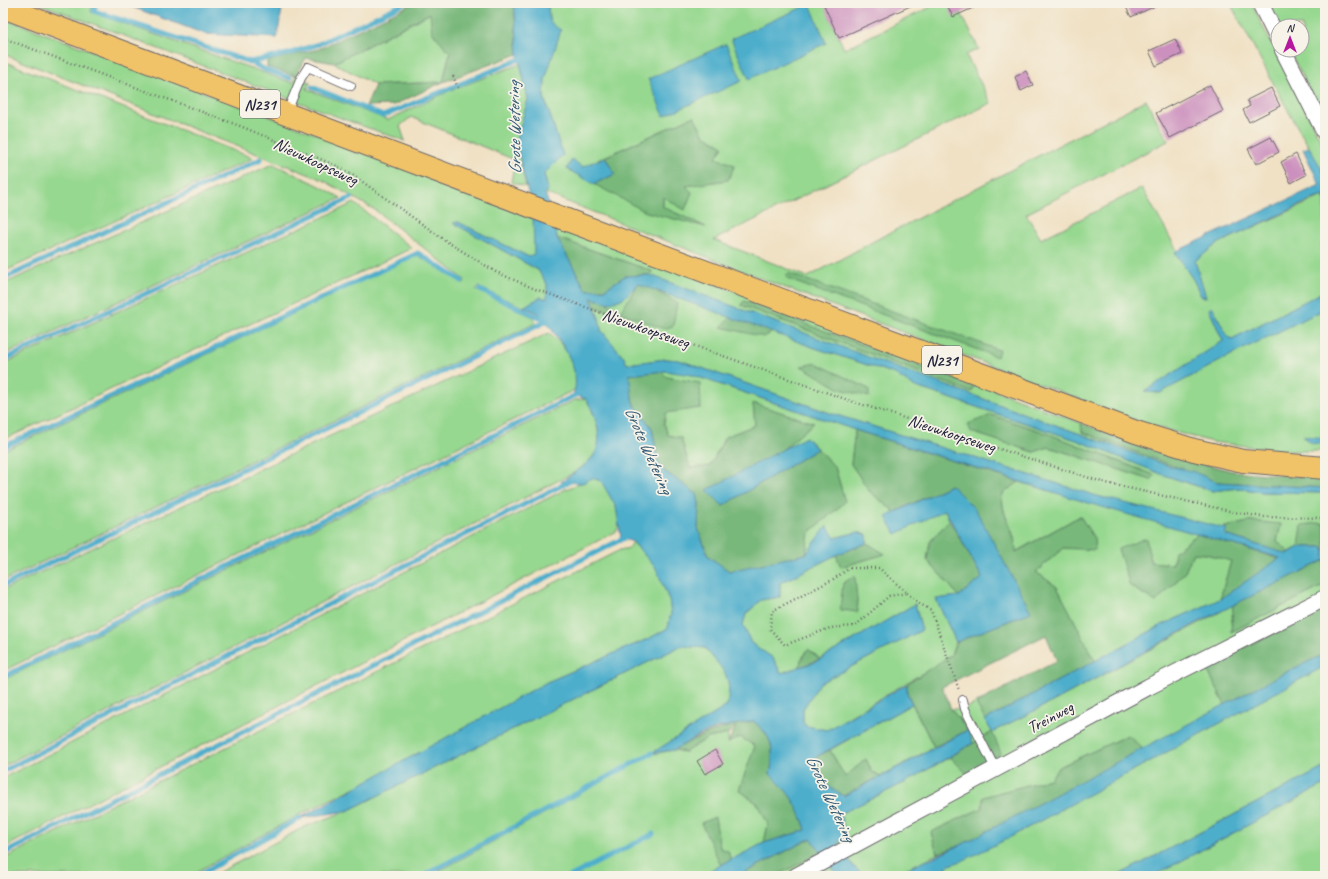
<svg xmlns="http://www.w3.org/2000/svg" width="1328" height="879" font-family="Caveat,sans-serif">
	<style>
		.green { fill: #96d88f; stroke: #5c7d65; fill-rule: evenodd }
		.forest { fill: #78b87a; stroke: #4d6d5a }
		.water { fill: #4daecc; stroke: #386884 }
		.lines { fill: none; stroke-linecap: round; stroke-linejoin: round }
		.stream { stroke: #4daecc; stroke-width: 5 }
		.building { fill: #cc90be }
		.lane-casing { stroke: #6a656b; stroke-width: 10 }
		.street-casing { stroke: #6a656b; stroke-width: 18 }
		.primary-casing { stroke: #6a656b; stroke-width: 24 }
		.path { stroke: #6a656b; stroke-width: 2.5; stroke-dasharray: 1 3; stroke-linecap: butt }
		.lane { stroke: #fff; stroke-width: 8 }
		.street { stroke: #fff; stroke-width: 16 }
		.primary { stroke: #f1c369; stroke-width: 22 }
		.labels { text-anchor: middle; stroke-width: 3.5; stroke-linejoin: round; paint-order: stroke }
		.shield { fill: #f7f3e8; stroke: #62616f; stroke-width: 1 }
		.shield-label { font-size: 16px; font-weight: bold; fill: #22223b }
		.street-label { font-size: 17px; fill: #22223b; stroke: #f7f3e8 }
		.water-label { font-size: 18px; font-style: italic; fill: #335a75; stroke: #f7f3e8 }
	</style>
	<rect width="100%" height="100%" fill="#f7f3e8"/>
	<filter id="ink" filterUnits="userSpaceOnUse"><feTurbulence type="fractalNoise" baseFrequency=".025" numOctaves="2"/><feDisplacementMap in="SourceGraphic" scale="8" xChannelSelector="R" yChannelSelector="G"/><feConvolveMatrix kernelMatrix="1 2 1 2 8 2 1 2 1" color-interpolation-filters="sRGB"/></filter>
	<filter id="wash" filterUnits="userSpaceOnUse"><feTurbulence type="fractalNoise" baseFrequency=".012" numOctaves="4" result="noise"/><feDisplacementMap in="SourceGraphic" scale="16" xChannelSelector="R" yChannelSelector="G"/><feGaussianBlur stdDeviation="0.9" result="paint"/><feColorMatrix in="noise" values="0 0 0 0 0 0 0 0 0 0 0 0 0 0 0 0 0 1.4 0 .05"/><feComposite in="paint" operator="in"/></filter>
	<g filter="url(#wash)">
		<rect width="100%" height="100%" fill="#f0e1c4"/>
		<!-- green -->
		<g class="green">
			<path d="M38,3H93L91,12L293,83L296,76L310,82L307,89L388,120L449,91L520,64L528,99L516,142L526,187L511,182L515,160L411,117L400,126L405,141L346,120Z"/>
			<path d="M548,3H824L844,49L939,3H956L979,49L966,55L991,103L714,240L808,277L876,240L1146,100L1168,141L1026,214L1041,239L1142,188L1177,250L1175,252L1194,281L1201,296L1206,297L1195,261L1217,244L1323,196L1325,200V291L1232,339L1228,337L1212,306L1209,309L1223,341L1145,392L1160,393L1235,353L1325,309V438L1304,437L1312,443L1325,444V451H1290L1212,442L1146,424L778,285L545,193L548,189L544,174L563,155L544,97L545,80L550,60L551,25L549,19ZM694,116L704,135L723,146L716,158L728,180L685,186L663,197V207L703,226L567,169L572,159L582,167Z"/>
			<path d="M1230,3H1251L1325,149V175L1290,114Z"/>
			<path d="M1264,3H1325V121L1289,50H1302V26H1278Z"/>
			<path d="M431,13L432,32L450,52L443,82L375,85L334,63Z"/>
			<path d="M3,18L533,214L535,254L529,257L458,222L454,223L538,270L547,284L548,299L541,297L523,307L478,287L476,290L533,317L536,323L3,581V451L417,255L464,284L465,280L375,210L323,180L3,54Z"/>
			<path d="M3,61L253,158L3,272Z"/>
			<path d="M273,164L320,186L341,198L3,355V284Z"/>
			<path d="M354,203L412,248L3,440V364Z"/>
			<path d="M555,223L1081,423L1082,432L1192,471L1169,466L895,367L650,275L652,271L557,238ZM744,301L974,387L971,392L741,305Z"/>
			<path d="M636,286L621,312L677,303L648,286L653,288L818,349L895,374L913,386L1079,441L1161,474L1211,491L1239,488L1262,492L1325,493V524L1303,525L1299,547L1289,552L1277,541L1281,525L1252,521L1221,528L1097,496L830,413L679,360L666,359L627,364L623,356L601,330L599,318L595,307L616,313L607,302C618,304 628,294 636,286ZM991,415L1049,434L1154,475L1151,480L1049,447L1034,452L971,432Z"/>
			<path d="M549,333C566,345 577,367 576,389L3,671V590Z"/>
			<path d="M661,371H677L692,375L855,430L851,464L870,492L895,512L887,517L945,510L949,520L930,542L927,560L959,596L936,599L956,642L951,655L938,664L827,730L806,726L803,722V709L820,683L922,630L915,604L820,659L808,649L801,660L800,667L781,673L773,658L751,643L743,625L746,614L761,600L780,597V583L836,555L842,567L884,554L867,543V535L858,532L834,538L806,554L809,533L845,502L835,467L806,437L781,451L813,423L753,404L755,425L725,437L710,467L690,468L681,438L668,435L664,424L667,377Z"/>
			<path d="M586,399C594,412 604,439 595,453C591,460 583,466 577,471L3,766V680L575,400Z"/>
			<path d="M592,478L601,481C610,495 624,514 617,531L3,848V778L564,490Z"/>
			<path d="M1019,482L1198,534L1175,551L1173,564L1151,563L1119,549L1130,586L1156,602L1185,572L1193,553L1206,554L1231,561L1220,599L1162,625L1095,661L1057,587L1036,572L1063,548L1095,549L1080,516L1015,552C1018,531 999,516 1003,493Z"/>
			<path d="M633,542L656,568L669,600L671,613L668,628L650,638L547,682L376,777L299,815L189,876H3V859L620,550L629,548Z"/>
			<path d="M1325,585V607L1206,667L1225,705L1143,749L1128,735L1059,767L1050,779L983,797L982,808L931,832L937,854L891,876H865L855,868L838,843L847,838L840,814L906,782L950,757L966,773L992,733L973,743L968,730L951,709H965L978,702L977,705L992,732L1056,700L1233,605L1231,632Z"/>
			<path d="M681,646L705,648C723,670 733,676 727,706L659,749L419,876H212L304,827L347,811Z"/>
			<path d="M1325,666V767L1117,876H934C954,860 981,851 1005,840Z"/>
			<path d="M912,704L934,747L881,776L872,772L866,759L845,777L830,750Z"/>
			<path d="M728,734V743L740,737L755,746L739,790L758,804L768,824L764,843L731,860L728,851L720,849L715,818L702,823L721,865L699,876H430L653,754L674,750L685,752L708,738Z"/>
			<path d="M1325,784V876H1153Z"/>
			<path d="M821,852L835,872L836,876H776Z"/>
		</g>
		<!-- forest -->
		<g class="forest">
			<path d="M414,3H514L518,54L443,82L394,105L366,106L375,85L443,82L450,52L432,32L430,13L334,63L306,58L296,76L267,67V61L319,49Z"/>
			<path d="M694,116L704,135L723,146L716,158L735,165L728,180L686,186L692,192L685,210L663,197V207L706,227L646,212L594,184L615,174L605,157Z"/>
			<path d="M557,238L652,271L650,275L625,276L605,289L586,290Z"/>
			<path d="M788,273L999,350L997,357L795,282L786,277Z"/>
			<path d="M638,284L648,286L677,303L673,326L664,329L620,312Z"/>
			<path d="M591,298L607,302L617,314L595,307Z"/>
			<path d="M744,301L974,386L971,392L741,305Z"/>
			<path d="M731,317L773,332L764,337L721,327Z"/>
			<path d="M816,363L869,389V397L840,389L801,366Z"/>
			<path d="M661,371L667,377L700,383L701,408L666,413L664,424L668,435L681,438L690,468L710,466L725,437L755,425L753,403L814,423L781,451L708,490L723,506L817,449L835,467L845,502L809,533L806,554L729,572L708,556L698,528L699,503L697,494L663,470L658,460L652,428L633,403L628,375Z"/>
			<path d="M991,415L1049,434L1154,475L1151,480L1049,447L1034,452L971,432L968,424Z"/>
			<path d="M1081,423L1161,453L1232,471L1325,479V488L1217,482L1082,432Z"/>
			<path d="M855,430L1019,482L1003,493C999,514 1016,531 1016,552L1080,516L1094,538L1095,550L1063,548L1036,572L1057,587L1095,661L985,720L977,705L978,702L1057,661L1046,635L942,687L951,709L968,730L934,747L907,693L906,687L908,683L951,655L956,642L1031,612L951,485L895,512L870,492L851,464Z"/>
			<path d="M949,520L983,578L959,596L927,560L930,542Z"/>
			<path d="M1252,521L1281,524L1277,541L1289,552L1287,554L1225,535L1221,528Z"/>
			<path d="M1319,523L1325,524V551L1323,547H1299L1302,525Z"/>
			<path d="M1198,534L1280,559L1220,599L1231,561L1206,554L1193,553L1185,572L1156,602L1130,586L1118,549L1146,538L1151,562L1173,564L1175,551Z"/>
			<path d="M867,543L885,554L841,567L836,555Z"/>
			<path d="M1325,560V585L1231,632L1233,605Z"/>
			<path d="M855,576L858,612L840,610L843,583Z"/>
			<path d="M1325,607V654L1284,673L1225,705L1206,667Z"/>
			<path d="M808,649L820,659L800,667L801,660Z"/>
			<path d="M753,721C773,736 775,751 770,774C790,792 798,804 806,830L764,843L768,824L758,804L739,790L755,746L740,737L728,743L736,726L728,734L708,738L685,752L674,750C703,734 721,727 753,721Z"/>
			<path d="M992,732L1001,753L966,773L950,757Z"/>
			<path d="M1128,735L1143,749L961,845L937,854L931,832L982,808L983,797L1050,779L1059,767Z"/>
			<path d="M830,750L845,777L866,759L872,772L881,776L843,796C830,789 813,776 814,758Z"/>
			<path d="M715,817L720,848L728,851L731,860L721,865L701,823Z"/>
			<path d="M812,838L821,852L776,876H738Z"/>
		</g>
		<!-- water -->
		<g class="water">
			<path d="M121,3H283L277,38L205,34Z"/>
			<path d="M514,3H548C549,18 547,22 561,30L545,80L544,97L563,155L544,174L548,189L545,193L555,223L557,238L586,290L605,289L625,276L650,275L895,367L1169,466L1192,471L1217,482L1325,488V493L1262,492L1239,488L1212,491L1161,474L1079,441L913,386L895,374L818,349L638,284L624,298L610,303L591,298L599,318L601,330L623,356L627,364L666,359L679,360L830,413L1097,496L1227,529L1225,535L1287,554L1299,547H1323L1325,551V560L1199,622L1056,700L992,732L985,720L1162,625L1220,599L1280,558L1088,503L855,430L692,375L665,371L629,375L633,403L652,428L658,460L663,470L697,494L699,503L698,528L708,556L729,571L806,554L827,526L835,538L858,532L867,535V543L836,555L780,583V597L761,600L746,614L743,625L751,643L773,658L781,673L815,662L915,604L922,630L820,683L803,709V722L806,726L827,730L907,684V693L912,704L814,758C813,776 830,789 844,796L968,730L973,743L906,782L840,814L847,838L838,843L855,868L865,876H836L835,872L811,838L738,876H699L764,843L806,830C798,804 789,792 770,774C775,751 773,736 753,721L718,728L700,735L674,750L652,753L727,706C733,676 723,670 705,648L681,646L347,811L300,818L547,682L650,638L668,628L671,613L669,600L656,568L633,542L621,538L616,507L601,481L592,478L583,483L561,482C570,476 591,463 596,452C603,435 595,413 586,399L573,395C584,369 556,334 540,315C536,311 528,309 523,307L541,297L547,299V284L538,270L453,223L458,222L529,257L534,254L533,214L516,142L528,99L518,54Z"/>
			<path d="M810,4L826,43L749,79L731,39Z"/>
			<path d="M726,44L742,81L664,116L648,79Z"/>
			<path d="M1309,147L1325,175V200L1323,196L1311,200L1217,244L1195,261L1206,297L1201,296L1194,281L1175,252L1320,185L1303,149Z"/>
			<path d="M605,157L615,174L594,184L567,169L572,159L582,167Z"/>
			<path d="M1325,291V309L1235,353L1160,393L1144,392L1223,341L1209,309L1212,306L1228,337L1232,339Z"/>
			<path d="M1303,436L1325,438V444L1312,443Z"/>
			<path d="M806,437L817,449L723,506L707,490Z"/>
			<path d="M951,485L976,510L1031,612L956,642L936,599L959,596L982,578L945,510L896,534L886,517Z"/>
			<path d="M1325,654V666L1005,840L962,861L949,865L934,876H891L961,845L1284,673Z"/>
			<path d="M1325,767V784L1153,876H1117Z"/>
		</g>
		<g class="lines">
			<!-- stream -->
			<g class="stream">
				<path d="M96,3L94,11L250,62L288,54L319,44L405,3"/>
				<path d="M250,62L266,70L290,78"/>
				<path d="M312,87L383,116L520,59L524,55"/>
				<path d="M3,279L261,159"/>
				<path d="M480,290L547,321"/>
				<path d="M3,360L351,198"/>
				<path d="M3,447L418,253L462,281"/>
				<path d="M3,586L547,321H551"/>
				<path d="M3,677L582,392"/>
				<path d="M3,771L574,479"/>
				<path d="M3,854L628,536"/>
				<path d="M197,876L300,818"/>
				<path d="M423,876L652,753"/>
				<path d="M571,876L653,834"/>
			</g>
		</g>
		<g id="blocks">
			<!-- building -->
			<g class="building">
				<path d="M823,3H917L839,38Z"/>
				<path d="M946,3H984L953,17Z"/>
				<path d="M1124,3H1162L1131,17Z"/>
				<path d="M1175,39L1182,54L1156,66L1149,51Z"/>
				<path d="M1026,71L1033,85L1021,91L1015,77Z"/>
				<path d="M1210,85L1223,111L1170,138L1156,113Z"/>
				<path d="M1271,88L1280,106L1249,122L1243,110L1250,106L1247,100Z"/>
				<path d="M1271,137L1279,152L1256,164L1248,149Z"/>
				<path d="M1296,154L1306,175L1291,183L1281,162Z"/>
				<path d="M715,750L723,764L705,774L697,761Z"/>
			</g>
		</g>
	</g>
	<g filter="url(#ink)">
		<use href="#blocks" fill-opacity="0" stroke="#6a656b" stroke-width="1"/>
		<g class="lines">
			<defs>
				<g id="lane">
					<path d="M286,114L301,78L308,67L351,86"/>
					<path d="M963,700L965,709L995,768"/>
				</g>
				<g id="street">
					<path d="M1260,3L1278,39"/>
					<path d="M1283,50L1325,133"/>
					<path d="M796,876L1148,687L1325,598"/>
				</g>
				<path id="primary" d="M3,7L567,220L1136,432L1194,450L1243,461L1325,468"/>
			</defs>
			<!-- lane casing -->
			<use href="#lane" class="lane-casing"/>
			<!-- street casing -->
			<use href="#street" class="street-casing"/>
			<!-- primary casing -->
			<use href="#primary" class="primary-casing"/>
			<!-- path -->
			<g class="path">
				<path d="M3,38L240,126L337,166L357,178L446,241L496,272L535,289L613,317L848,400L1102,482L1234,512L1263,517L1325,518"/>
				<path d="M453,76L458,88"/>
				<path d="M850,568H879L907,593L889,596L855,626L830,628L785,645L770,629L772,611L832,580Z"/>
				<path d="M907,593L920,604L931,610L959,690"/>
			</g>
			<!-- lane -->
			<use href="#lane" class="lane"/>
			<!-- street -->
			<use href="#street" class="street"/>
			<!-- primary -->
			<use href="#primary" class="primary"/>
		</g>
	</g>
	<g class="labels">
		<!-- shield labels -->
		<g class="shield">
			<rect x="240" y="90" width="40" height="28" rx="3"/>
			<rect x="922" y="346" width="40" height="28" rx="3"/>
		</g>
		<g class="shield-label">
			<text x="260" y="110">N231</text>
			<text x="942" y="366">N231</text>
		</g>
		<!-- street labels -->
		<g class="street-label">
			<text transform="translate(316 161) rotate(25)" y="6">Nieuwkoopseweg</text>
			<text transform="translate(646 328) rotate(19)" y="6">Nieuwkoopseweg</text>
			<text transform="translate(952 433) rotate(18)" y="6">Nieuwkoopseweg</text>
			<text transform="translate(1050 717) rotate(-28)" y="6">Treinweg</text>
		</g>
		<!-- water labels -->
		<g class="water-label">
			<text transform="translate(514 128) rotate(-91)" y="6">Grote Wetering</text>
			<text transform="translate(649 450) rotate(66)" y="6">Grote Wetering</text>
			<text transform="translate(831 798) rotate(65)" y="6">Grote Wetering</text>
		</g>
	</g>
	<!-- margin -->
	<rect width="1328" height="879" fill="none" stroke="#f7f3e8" stroke-width="16"/>
	<!-- north arrow -->
	<g transform="translate(1290 38)"><circle r="19" fill="#f7f3e8" stroke="#a29fa3"/>
	<path d="M0-3L7 15L0 10L-7 15Z" fill="#b5179e"/>
	<text y="-6" font-size="11" font-weight="bold" text-anchor="middle" fill="#22223b">N</text>
	</g>
</svg>
